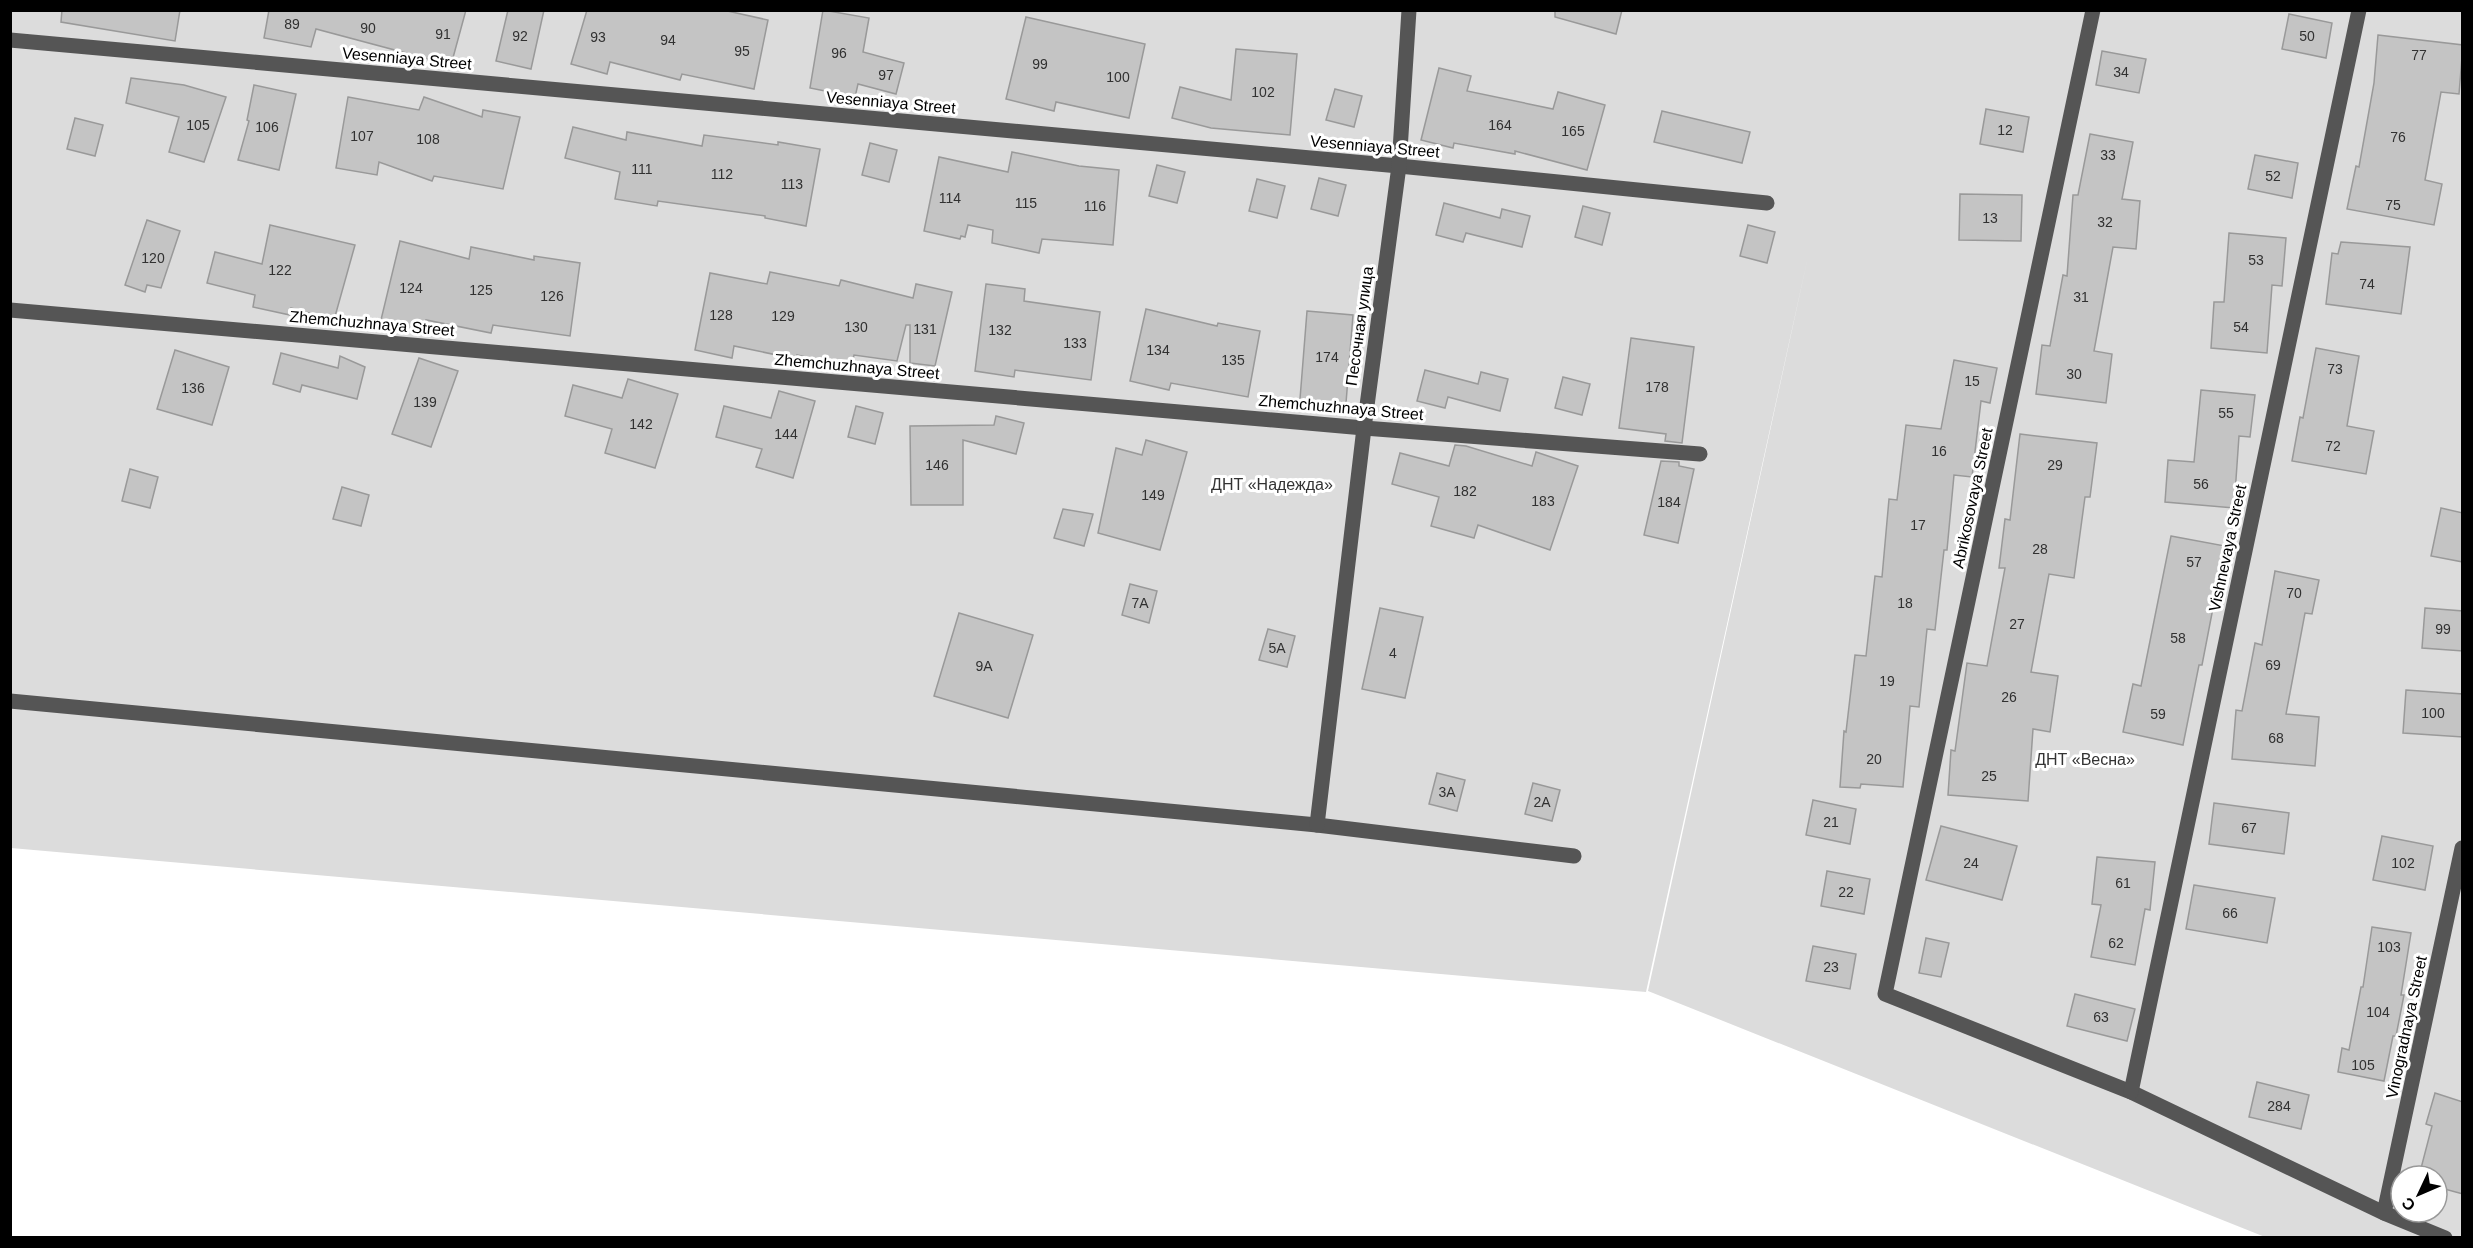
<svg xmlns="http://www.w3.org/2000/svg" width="2473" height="1248" font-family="Arial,sans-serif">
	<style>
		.green { fill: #dcdcdc; fill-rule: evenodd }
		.building { fill: #c4c4c4; stroke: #999; stroke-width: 1.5 }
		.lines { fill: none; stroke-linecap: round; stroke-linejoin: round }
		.minor { stroke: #555; stroke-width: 15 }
		.labels { text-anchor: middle; stroke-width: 6; stroke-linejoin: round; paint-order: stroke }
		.number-label { font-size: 14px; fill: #313131 }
		.street-label { font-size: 16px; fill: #000; stroke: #fff }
		.park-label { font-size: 16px; fill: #333; stroke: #fff }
	</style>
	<rect width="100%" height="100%" fill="#fff"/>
	<!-- green -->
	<path class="green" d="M10,11H2462V1237H2265L1648,991L1809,252L1646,992L11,848ZM2401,1176H2437V1212H2401Z"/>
	<!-- building -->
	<g class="building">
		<path d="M62,10H180L175,41L61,22Z"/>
		<path d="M269,10H466L451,65L316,29L311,47L264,38Z"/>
		<path d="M508,10H544L531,69L496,61Z"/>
		<path d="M587,10H723L768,20L754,89L682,74L680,80L610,62L607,74L571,64Z"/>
		<path d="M823,10L869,18L863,52L904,63L896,94L858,84L855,97L810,88Z"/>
		<path d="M1555,10H1622L1616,34L1555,17Z"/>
		<path d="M2289,14L2332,23L2326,58L2282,49Z"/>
		<path d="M1026,17L1145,44L1129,118L1056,102L1054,111L1006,99Z"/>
		<path d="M2378,35L2463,45L2459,94L2441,92L2425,180L2442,184L2434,225L2347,209L2356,166L2359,167L2374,83Z"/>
		<path d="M1236,49L1297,54L1290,135L1211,128L1172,118L1180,87L1231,100Z"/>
		<path d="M2102,51L2146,59L2139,93L2096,85Z"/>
		<path d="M1439,68L1471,76L1467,91L1553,109L1558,92L1605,105L1587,170L1515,151V154L1454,143L1453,148L1421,140Z"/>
		<path d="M131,78L184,85L226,97L204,162L169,152L179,117L126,103Z"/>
		<path d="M254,85L296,94L279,170L238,160L249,121L247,120Z"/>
		<path d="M1335,89L1362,96L1354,127L1326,120Z"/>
		<path d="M348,97L419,110L424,97L482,117L483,110L520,117L503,189L434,176L432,181L379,162L377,175L336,168Z"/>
		<path d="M1986,109L2029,117L2023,152L1980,144Z"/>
		<path d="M1662,111L1750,132L1742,163L1654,142Z"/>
		<path d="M75,118L103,125L95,156L67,149Z"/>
		<path d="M573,127L626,140L627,132L702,146L704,135L778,145V142L820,149L806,226L765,218V216L658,201L657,206L615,199L620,172L565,158Z"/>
		<path d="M2090,134L2133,142L2122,199L2140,201L2136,249L2113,247L2094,351L2112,354L2106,403L2036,394L2042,345L2050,346L2063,275L2067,276L2073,195H2078Z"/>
		<path d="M870,143L897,150L889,182L862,175Z"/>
		<path d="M1012,152L1079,166L1119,170L1113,245L1042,239L1039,253L992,243L993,230L968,225L965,237L961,236L960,239L924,231L939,157L1008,172Z"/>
		<path d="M2255,155L2298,163L2292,198L2248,189Z"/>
		<path d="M1157,165L1185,172L1177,203L1149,196Z"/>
		<path d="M1319,178L1346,185L1338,216L1311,209Z"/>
		<path d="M1257,179L1285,186L1277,218L1249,211Z"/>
		<path d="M1960,194L2022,195L2021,241L1959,240Z"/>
		<path d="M1444,203L1500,218L1502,209L1530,216L1522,247L1466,233L1463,242L1436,235Z"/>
		<path d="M1583,206L1610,213L1602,245L1575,237Z"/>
		<path d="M147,220L180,231L161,288L147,285L145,292L125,285Z"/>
		<path d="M270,225L355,245L334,320L291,308L290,315L253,307L255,295L207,283L215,252L262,264Z"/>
		<path d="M1748,225L1775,232L1767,263L1740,256Z"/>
		<path d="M2229,233L2286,238L2282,286L2272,285L2267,353L2211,348L2214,302H2224Z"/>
		<path d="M400,241L469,259L471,247L534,260V256L580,263L570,336L493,325L491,333L426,320L423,335L380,324Z"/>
		<path d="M2341,242L2410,247L2401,314L2326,304L2332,253L2338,254Z"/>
		<path d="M770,272L839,286L841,280L913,298L916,284L952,292L935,366L910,363V325H906L897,361L854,355L851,368L797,355L796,359L734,346L732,358L695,350L710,273L767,284Z"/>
		<path d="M986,284L1025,289L1024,301L1100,312L1091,380L1015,370L1014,377L975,371Z"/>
		<path d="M1146,309L1217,326L1218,323L1260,331L1248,397L1171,383L1169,390L1130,381Z"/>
		<path d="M1307,311L1353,315L1346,403L1300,399Z"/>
		<path d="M1631,338L1694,347L1682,443L1665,441L1666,434L1619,428Z"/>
		<path d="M2316,348L2359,356L2347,426L2374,431L2366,474L2292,461L2300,417L2303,418Z"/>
		<path d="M175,350L229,367L212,425L157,409Z"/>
		<path d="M281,353L338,368L340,356L365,367L357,399L302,385L300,392L273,384Z"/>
		<path d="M419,358L458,371L431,447L392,434Z"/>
		<path d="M1954,360L1997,368L1990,403L1981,401L1972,477L1954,475L1947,550H1944L1935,630L1927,629L1919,707L1910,706L1903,787L1861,784L1860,788L1840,787L1844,731L1846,732L1855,655L1866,656L1875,576L1882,577L1889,499L1897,500L1906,425L1941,429Z"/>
		<path d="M1425,370L1478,384L1481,372L1508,379L1500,411L1448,397L1445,408L1417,401Z"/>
		<path d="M1563,377L1590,384L1582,415L1555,408Z"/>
		<path d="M628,379L678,394L655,468L605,453L612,429L565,416L573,385L622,398Z"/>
		<path d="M2201,390L2255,395L2250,437L2239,436L2234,508L2165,502L2168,460L2194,462Z"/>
		<path d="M779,391L815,401L793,478L756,467L762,449L716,437L724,406L771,418Z"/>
		<path d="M856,406L883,413L875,444L848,437Z"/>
		<path d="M996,416L1024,423L1016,454L963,440V505H911L910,426L994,425Z"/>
		<path d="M2020,434L2097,443L2090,497H2085L2074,578L2049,574L2031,672L2058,676L2050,732L2033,729L2028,801L1948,795L1951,750L1955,751L1967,663L1987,666L2005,568H1999L2005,519L2010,520Z"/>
		<path d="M1146,440L1187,452L1160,550L1098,533L1116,448L1142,455Z"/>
		<path d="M1455,445L1466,446L1532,466L1536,452L1578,466L1550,550L1478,525L1474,538L1431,526L1439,497L1392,484L1400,453L1449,466Z"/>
		<path d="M1661,461L1679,462V466L1694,469L1678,543L1644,535Z"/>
		<path d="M130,469L158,477L150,508L122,501Z"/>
		<path d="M342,487L369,495L361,526L333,519Z"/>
		<path d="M2441,508L2463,513V562L2431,556Z"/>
		<path d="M1063,509L1093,514L1084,546L1054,538Z"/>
		<path d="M2171,536L2225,546L2202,665H2199L2183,745L2123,732L2133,684L2141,686Z"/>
		<path d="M2275,571L2319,580L2312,614L2305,613L2286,714L2319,717L2315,766L2232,759L2236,710L2242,711L2255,643L2262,645Z"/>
		<path d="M1130,584L1157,591L1149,623L1122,615Z"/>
		<path d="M1380,608L1423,617L1405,698L1362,689Z"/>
		<path d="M2425,608L2463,611V651L2422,648Z"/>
		<path d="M959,613L1033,635L1008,718L934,696Z"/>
		<path d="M1268,629L1295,636L1287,667L1259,660Z"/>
		<path d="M2406,690L2463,694V737L2403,733Z"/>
		<path d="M1437,773L1465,780L1457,811L1429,804Z"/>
		<path d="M1533,783L1560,790L1552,821L1525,814Z"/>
		<path d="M1813,800L1856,809L1850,844L1806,835Z"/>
		<path d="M2214,803L2289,813L2284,854L2209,844Z"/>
		<path d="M1941,826L2017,846L2002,900L1926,880Z"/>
		<path d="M2382,836L2433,846L2425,890L2373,880Z"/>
		<path d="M2097,857L2155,862L2150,910L2145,909L2135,965L2091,957L2101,905L2092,904Z"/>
		<path d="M1827,871L1870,879L1864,914L1821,906Z"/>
		<path d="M2194,885L2275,898L2267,943L2186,929Z"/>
		<path d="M2372,927L2411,933L2401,995H2404L2396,1036H2393L2384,1081L2338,1072L2342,1048L2349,1050L2361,987H2363Z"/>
		<path d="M1926,938L1949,943L1941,977L1919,973Z"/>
		<path d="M1813,946L1856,954L1850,989L1806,981Z"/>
		<path d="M2075,994L2135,1009L2127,1041L2067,1026Z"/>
		<path d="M2257,1082L2309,1095L2301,1129L2249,1117Z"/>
		<path d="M2435,1093L2463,1102V1194L2437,1187V1176H2419L2432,1126L2426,1124Z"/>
	</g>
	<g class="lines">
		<!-- minor -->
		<g class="minor">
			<path d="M2093,10L1885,994L2131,1092L2384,1213L2445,1238"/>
			<path d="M10,40L1399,166L1767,203"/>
			<path d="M10,310L1364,428L1700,454"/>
			<path d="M10,701L1317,825L1574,856"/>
			<path d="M1317,825L1364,428L1399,166L1409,10"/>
			<path d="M2131,1092L2359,10"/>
			<path d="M2384,1213L2462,848"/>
		</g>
	</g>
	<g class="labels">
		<!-- number labels -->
		<g class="number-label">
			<text x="292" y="29">89</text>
			<text x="368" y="33">90</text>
			<text x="443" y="39">91</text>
			<text x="520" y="41">92</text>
			<text x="2307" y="41">50</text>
			<text x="598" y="42">93</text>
			<text x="668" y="45">94</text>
			<text x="742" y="56">95</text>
			<text x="839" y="58">96</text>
			<text x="2419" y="60">77</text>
			<text x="1040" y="69">99</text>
			<text x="2121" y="77">34</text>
			<text x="886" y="80">97</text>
			<text x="1118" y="82">100</text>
			<text x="1263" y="97">102</text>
			<text x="198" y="130">105</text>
			<text x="1500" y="130">164</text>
			<text x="267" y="132">106</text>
			<text x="2005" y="135">12</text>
			<text x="1573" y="136">165</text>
			<text x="362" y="141">107</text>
			<text x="2398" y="142">76</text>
			<text x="428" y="144">108</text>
			<text x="2108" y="160">33</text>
			<text x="642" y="174">111</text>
			<text x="722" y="179">112</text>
			<text x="2273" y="181">52</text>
			<text x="792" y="189">113</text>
			<text x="950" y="203">114</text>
			<text x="1026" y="208">115</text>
			<text x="2393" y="210">75</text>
			<text x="1095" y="211">116</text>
			<text x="1990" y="223">13</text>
			<text x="2105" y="227">32</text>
			<text x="153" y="263">120</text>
			<text x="2256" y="265">53</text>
			<text x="280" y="275">122</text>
			<text x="2367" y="289">74</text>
			<text x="411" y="293">124</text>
			<text x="481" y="295">125</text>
			<text x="552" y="301">126</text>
			<text x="2081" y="302">31</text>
			<text x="721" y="320">128</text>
			<text x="783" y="321">129</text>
			<text x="856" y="332">130</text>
			<text x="2241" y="332">54</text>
			<text x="925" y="334">131</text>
			<text x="1000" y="335">132</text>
			<text x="1075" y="348">133</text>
			<text x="1158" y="355">134</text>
			<text x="1327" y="362">174</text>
			<text x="1233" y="365">135</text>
			<text x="2335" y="374">73</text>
			<text x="2074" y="379">30</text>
			<text x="1972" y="386">15</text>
			<text x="1657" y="392">178</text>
			<text x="193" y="393">136</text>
			<text x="425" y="407">139</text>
			<text x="2226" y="418">55</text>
			<text x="641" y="429">142</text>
			<text x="786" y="439">144</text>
			<text x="2333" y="451">72</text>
			<text x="1939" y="456">16</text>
			<text x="937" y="470">146</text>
			<text x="2055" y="470">29</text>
			<text x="2201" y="489">56</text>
			<text x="1465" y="496">182</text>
			<text x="1153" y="500">149</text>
			<text x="1543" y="506">183</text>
			<text x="1669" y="507">184</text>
			<text x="1918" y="530">17</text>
			<text x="2040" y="554">28</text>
			<text x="2194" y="567">57</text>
			<text x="2294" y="598">70</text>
			<text x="1140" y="608">7А</text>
			<text x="1905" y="608">18</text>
			<text x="2017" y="629">27</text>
			<text x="2443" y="634">99</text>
			<text x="2178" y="643">58</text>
			<text x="1277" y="653">5А</text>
			<text x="1393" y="658">4</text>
			<text x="2273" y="670">69</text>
			<text x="984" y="671">9А</text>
			<text x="1887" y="686">19</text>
			<text x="2009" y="702">26</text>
			<text x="2433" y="718">100</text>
			<text x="2158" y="719">59</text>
			<text x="2276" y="743">68</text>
			<text x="1874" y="764">20</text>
			<text x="1989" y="781">25</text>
			<text x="1447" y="797">3А</text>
			<text x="1542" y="807">2А</text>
			<text x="1831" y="827">21</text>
			<text x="2249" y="833">67</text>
			<text x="1971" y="868">24</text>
			<text x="2403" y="868">102</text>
			<text x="2123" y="888">61</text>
			<text x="1846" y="897">22</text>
			<text x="2230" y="918">66</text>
			<text x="2116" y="948">62</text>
			<text x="2389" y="952">103</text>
			<text x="1831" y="972">23</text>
			<text x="2378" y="1017">104</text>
			<text x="2101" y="1022">63</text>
			<text x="2363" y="1070">105</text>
			<text x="2279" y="1111">284</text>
		</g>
		<!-- street labels -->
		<g class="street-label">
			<text transform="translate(407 58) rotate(5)" y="6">Vesenniaya Street</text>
			<text transform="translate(891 102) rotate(5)" y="6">Vesenniaya Street</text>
			<text transform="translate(1375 146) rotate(5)" y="6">Vesenniaya Street</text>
			<text transform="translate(372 323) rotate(5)" y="6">Zhemchuzhnaya Street</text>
			<text transform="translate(1359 326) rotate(-82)" y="6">Песочная улица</text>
			<text transform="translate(857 366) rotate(5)" y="6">Zhemchuzhnaya Street</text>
			<text transform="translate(1341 407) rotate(5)" y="6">Zhemchuzhnaya Street</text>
			<text transform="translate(1972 498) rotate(-78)" y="6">Abrikosovaya Street</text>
			<text transform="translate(2227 548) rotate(-78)" y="6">Vishnevaya Street</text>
			<text transform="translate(2406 1027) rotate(-78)" y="6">Vinogradnaya Street</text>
		</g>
		<!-- park labels -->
		<g class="park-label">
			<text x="1272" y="490">ДНТ «Надежда»</text>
			<text x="2085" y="765">ДНТ «Весна»</text>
		</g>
	</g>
	<!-- border -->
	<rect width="2473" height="1248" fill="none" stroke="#000000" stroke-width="24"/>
	<!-- north arrow -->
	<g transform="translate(2419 1194) rotate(226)"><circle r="28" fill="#ffffff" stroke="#999999" stroke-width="1.5"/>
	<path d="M0-4.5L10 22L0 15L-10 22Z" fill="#000000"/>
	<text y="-9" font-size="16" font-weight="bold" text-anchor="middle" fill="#000000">С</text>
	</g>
</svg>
